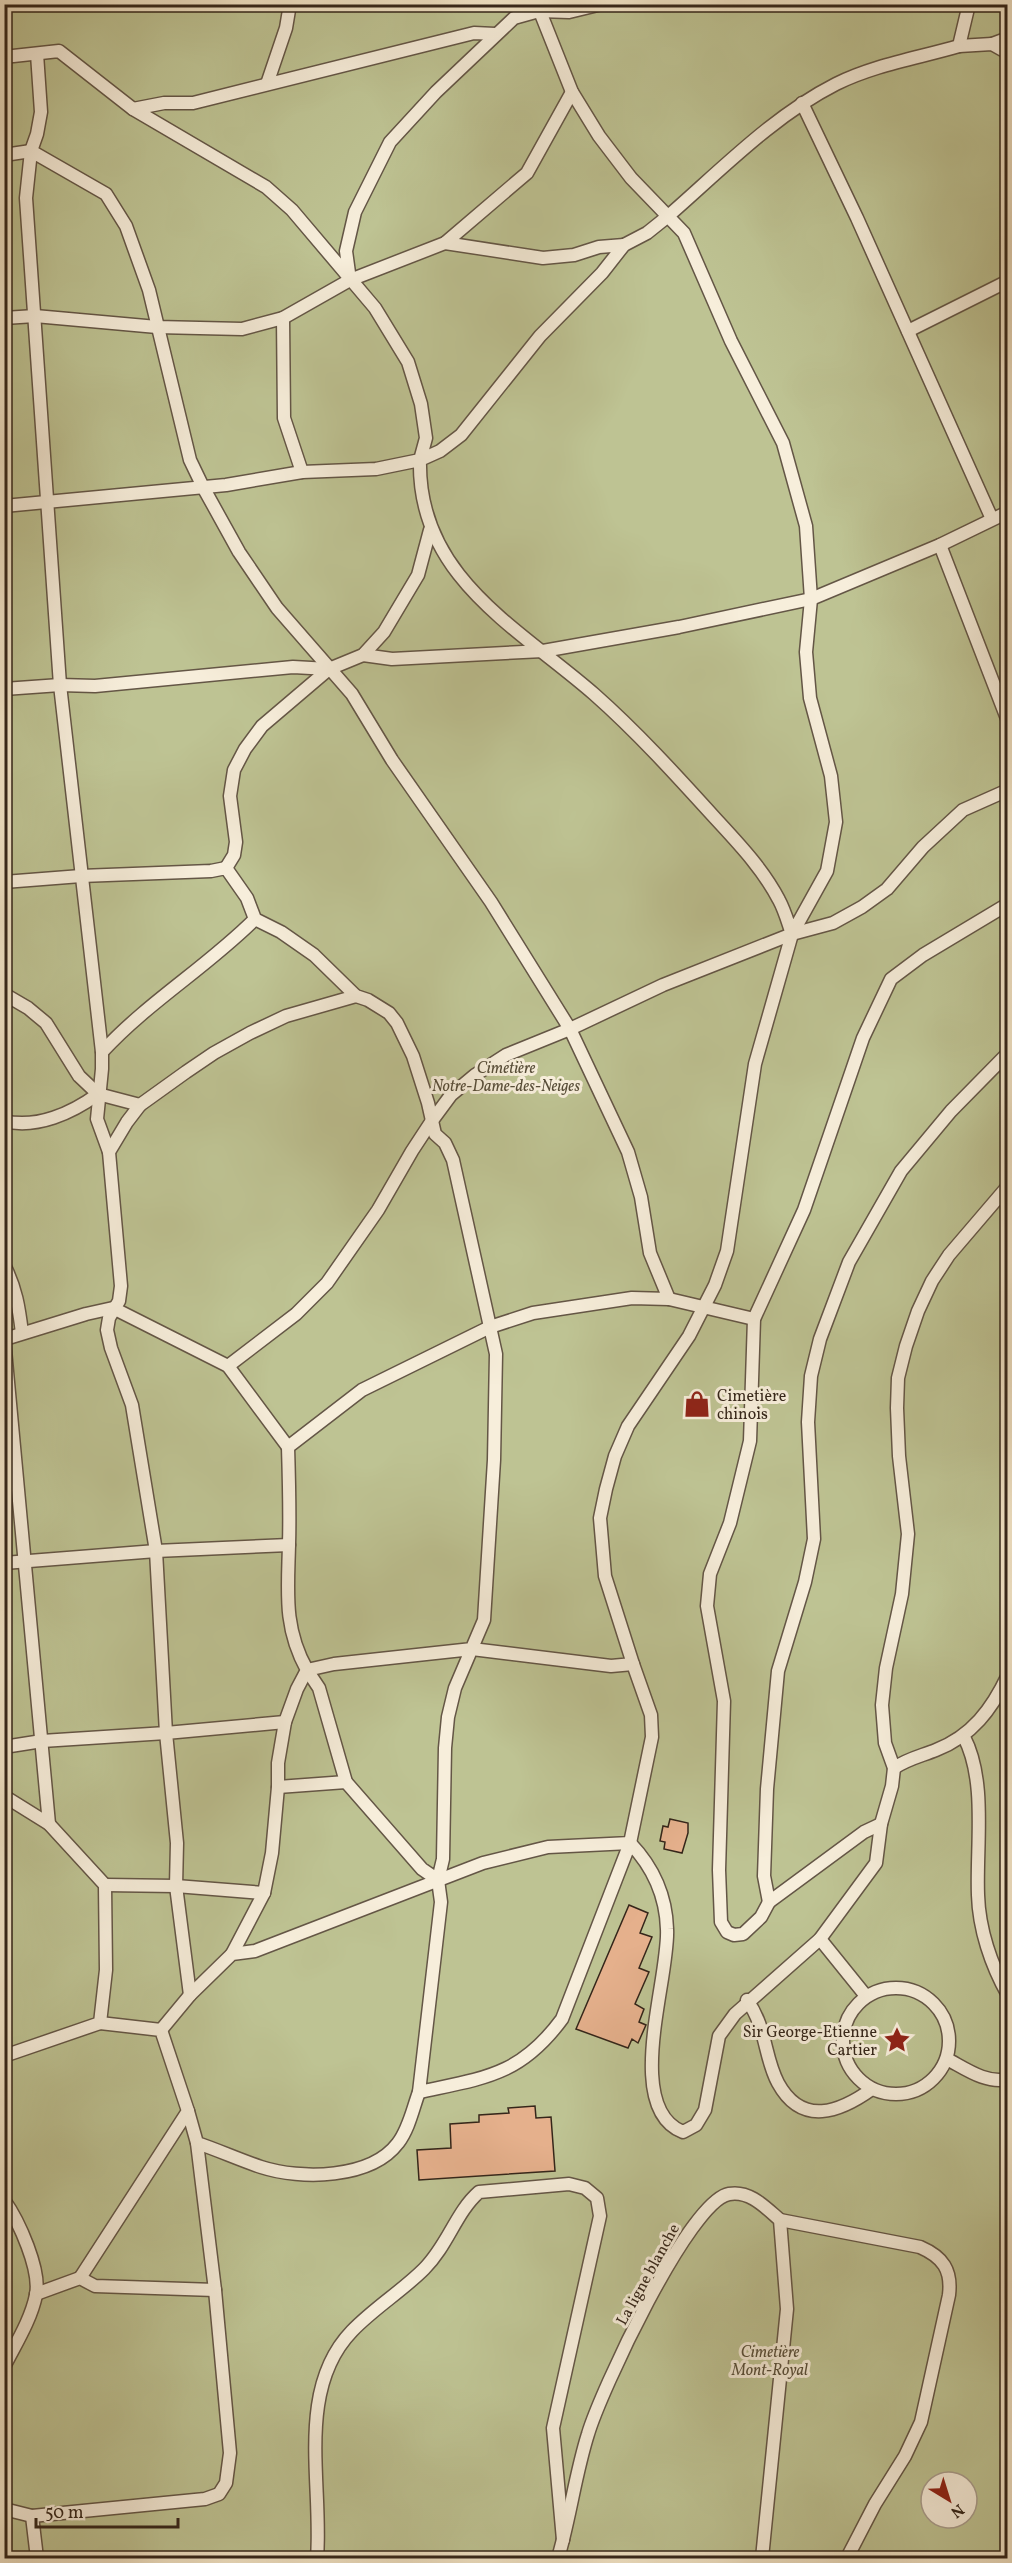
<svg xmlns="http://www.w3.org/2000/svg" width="1012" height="2563" font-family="Vollkorn,serif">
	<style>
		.green { fill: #bec393; stroke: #7a7456; stroke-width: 1.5; fill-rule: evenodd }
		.building { fill: #e5b08c; stroke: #35261a; stroke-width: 1.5 }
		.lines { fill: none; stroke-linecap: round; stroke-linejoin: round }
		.lane-casing { stroke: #645646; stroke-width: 15 }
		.lane { stroke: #f7eedb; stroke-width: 12 }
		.labels { text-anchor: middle; stroke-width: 6; stroke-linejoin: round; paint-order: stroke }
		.park-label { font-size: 16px; font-style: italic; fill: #574d38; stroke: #f7eedb }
		.poi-label { font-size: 16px; fill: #35261a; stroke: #f7eedb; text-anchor: start }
		.street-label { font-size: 16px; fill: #35261a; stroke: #f7eedb }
	</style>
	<rect width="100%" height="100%" fill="#f2e5c8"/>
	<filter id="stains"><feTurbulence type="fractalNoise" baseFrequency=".00333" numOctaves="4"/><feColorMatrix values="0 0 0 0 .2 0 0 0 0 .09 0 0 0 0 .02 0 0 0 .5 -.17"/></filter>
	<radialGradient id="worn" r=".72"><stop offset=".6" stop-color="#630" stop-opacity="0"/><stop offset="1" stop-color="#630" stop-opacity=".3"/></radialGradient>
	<!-- green -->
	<path class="green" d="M5,5H1007V2558H5ZM931,2482H967V2518H931Z"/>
	<!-- building -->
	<g class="building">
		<path d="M670,1819L688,1823V1833L682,1853L664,1849L665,1842L660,1841L663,1826L668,1827Z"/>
		<path d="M629,1905L648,1913L640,1933L652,1937L639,1968L649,1972L635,2004L644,2009L639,2022L646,2025L638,2043L632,2039L628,2048L576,2029Z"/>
		<path d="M535,2106L536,2118L551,2117L555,2171L419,2180L417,2150L451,2148L450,2124L479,2122V2115L509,2113L508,2108Z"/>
	</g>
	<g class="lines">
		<defs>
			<g id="lane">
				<path d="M537,4L572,92L599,136L631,178L684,233L731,341L783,443L806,526L811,599L806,652L810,698L831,776L836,822L827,871L792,934C788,923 785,911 779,900C763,869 738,843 715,818C676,775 637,732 594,694C517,627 417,576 420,460L440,451L461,435L540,336L602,273L624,245L647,233L667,217C721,170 773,116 836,84C874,65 918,58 959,46L969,4"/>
				<path d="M992,44L1008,38"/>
				<path d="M959,46L992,44L1008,53"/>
				<path d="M37,54L41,112L37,134L31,151L26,198L60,685L102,1052V1069L97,1119L109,1152"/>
				<path d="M4,57L59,51L133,109L266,187L292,210L375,308L408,362L421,404L426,438L420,460L376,469L302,472L226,485L4,506"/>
				<path d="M267,84L286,28L290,4"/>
				<path d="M802,103L857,218L992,519"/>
				<path d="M133,109L164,103H193L474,33L495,34"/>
				<path d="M4,155L31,151L106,194L126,226L149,290L190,460L203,487L239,552L277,608L352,694L392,760L491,902L570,1029L628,1152L641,1197L650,1253L669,1299L632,1298L533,1313L490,1327L362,1390L288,1447C289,1479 290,1512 289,1544C288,1591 283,1627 307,1670L297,1689L285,1722L278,1763V1787L272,1853L264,1893L232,1954"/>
				<path d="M445,243L543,258L574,255L599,247L624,245"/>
				<path d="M350,280L346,251L355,212L390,142L436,92L514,18L539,11L569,12L602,4"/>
				<path d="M4,318L35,316L157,327L242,329L283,318L350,280L445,243L527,173L572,92"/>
				<path d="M283,318L284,418L302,472"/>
				<path d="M908,331L1008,281"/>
				<path d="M940,545L1008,721"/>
				<path d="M363,655L392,659L543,651L679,627L811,599L940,545L1008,512"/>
				<path d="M4,689L60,685L95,686L293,667L329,669"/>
				<path d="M226,868L234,855L236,842L230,796L234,770L245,749L262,726L329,669L363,655L384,632L418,575L430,530"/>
				<path d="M4,882L81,876L211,871L226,868L247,898L255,919L281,932L314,955L356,996L368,1000L389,1013L397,1023L413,1056L428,1103L435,1134L445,1143L453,1160L496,1354L494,1460L484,1620L455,1688L448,1717L445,1748L443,1859L438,1880L422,1869L346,1782L319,1688L307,1670L334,1664L472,1649L611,1666L633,1664L605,1576L600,1518L606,1489L615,1456L628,1426L689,1336L715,1285L727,1251L755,1064L792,934"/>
				<path d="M4,994L28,1008L46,1023L79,1076L98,1094C72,1113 37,1129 4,1121"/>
				<path d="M102,1052C148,1002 207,967 255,919"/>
				<path d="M98,1094L140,1105"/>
				<path d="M4,1265C16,1288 19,1308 22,1333"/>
				<path d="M669,1299L754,1319"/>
				<path d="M4,1339L49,1824"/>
				<path d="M5,1339L86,1314L113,1308L228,1366L288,1447"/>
				<path d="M228,1366L296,1314L327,1283L378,1210L412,1151L431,1122L451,1095L475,1075L506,1055L570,1029L663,985L792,934L833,923L862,907L887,889L923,847L963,810L1008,790"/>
				<path d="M4,1563L156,1551L289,1545"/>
				<path d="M964,1737C987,1781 976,1846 978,1895C979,1929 991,1965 1008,1995"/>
				<path d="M4,1747L42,1741L166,1733L156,1551L132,1405L111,1348L107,1330L109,1318L119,1301L121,1286L109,1152L127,1122L140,1105L186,1072L214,1053L250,1033L286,1016L356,996"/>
				<path d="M894,1768C907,1759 921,1756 936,1750C972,1736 992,1709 1008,1675"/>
				<path d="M278,1787L346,1782"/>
				<path d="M4,1796L49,1824L105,1885L106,1970L100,2023L4,2056"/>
				<path d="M881,1824L864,1832L769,1902L764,1876L767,1789L778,1671L805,1582L814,1539L808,1422L811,1376L820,1339L849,1262L901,1171L951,1111L1008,1053"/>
				<path d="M438,1880L441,1902L419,2092C484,2078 520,2076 562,2019L630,1843C653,1867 666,1895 667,1929C670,1977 622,2108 683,2132L696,2125L705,2110L719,2036L735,2014L820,1939L876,1863L881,1824L892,1786L894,1768L885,1743L882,1705L886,1668L902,1594L908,1534L899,1456L897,1408L898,1378L906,1346L918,1311L932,1281L949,1255L1008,1186"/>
				<path d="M105,1885L176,1886L264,1893"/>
				<path d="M769,1902L761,1917L743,1934L734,1935L727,1932L721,1922L719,1870L724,1701L707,1606L710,1574L730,1523L750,1441L754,1319L804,1210L863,1038L891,979L923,955L1008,904"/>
				<path d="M820,1939L866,1996"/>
				<circle cx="896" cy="2041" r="53"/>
				<path d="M190,1995L176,1886L177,1843L166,1733L285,1722"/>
				<path d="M747,2000C767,2028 764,2057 778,2083C802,2127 840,2112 872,2089"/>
				<path d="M161,2030L190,1995L232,1954L255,1951L483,1863L548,1847L630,1843L652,1737L651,1715L633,1664"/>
				<path d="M947,2059C966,2069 986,2084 1008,2079"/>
				<path d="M188,2111L197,2143C218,2150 240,2160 261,2167C301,2180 371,2179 398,2143C409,2129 413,2108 419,2092"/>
				<path d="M4,2200C19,2221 41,2270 36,2295C31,2320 15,2345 4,2367"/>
				<path d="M780,2220L920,2247C943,2257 952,2270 949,2295L921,2422L905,2456L875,2504L847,2558"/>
				<path d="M80,2278L188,2111L161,2030L100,2023"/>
				<path d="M36,2294L80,2278L95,2286L215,2290"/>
				<path d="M4,2509L32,2516L37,2558"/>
				<path d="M32,2516L205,2499L219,2494L226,2483L230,2453L215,2290L197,2143"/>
				<path d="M317,2558C323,2485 295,2390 352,2331C374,2308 402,2291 424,2269C448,2245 456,2212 479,2192L569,2184L585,2188L597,2198L600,2216L553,2428L563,2540"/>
				<path d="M558,2558C570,2518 575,2475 588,2434C600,2393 689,2201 729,2194C750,2190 766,2208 780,2220L787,2309L762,2558"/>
			</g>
		</defs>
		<!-- lane casing -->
		<use href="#lane" class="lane-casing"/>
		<!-- lane -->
		<use href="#lane" class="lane"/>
	</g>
	<!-- icons -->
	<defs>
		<symbol id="shop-bare" viewBox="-9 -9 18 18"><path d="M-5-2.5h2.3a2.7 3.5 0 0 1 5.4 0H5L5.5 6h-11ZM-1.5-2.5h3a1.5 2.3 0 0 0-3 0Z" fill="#8f2418" stroke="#f7eedb" stroke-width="2.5" paint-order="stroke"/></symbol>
		<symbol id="sight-bare" viewBox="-9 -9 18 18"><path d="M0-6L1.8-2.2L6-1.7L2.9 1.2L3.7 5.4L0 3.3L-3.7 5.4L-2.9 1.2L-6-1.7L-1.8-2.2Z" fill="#8f2418" stroke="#f7eedb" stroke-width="2.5" paint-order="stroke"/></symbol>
	</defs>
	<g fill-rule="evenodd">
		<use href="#shop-bare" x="678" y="1385" width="38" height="38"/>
		<use href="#sight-bare" x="878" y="2021" width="38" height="38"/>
	</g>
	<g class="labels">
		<!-- park labels -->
		<g class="park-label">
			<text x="506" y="1073">Cimetière<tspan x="506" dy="18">Notre-Dame-des-Neiges</tspan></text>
			<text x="770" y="2357">Cimetière<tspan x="770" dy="18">Mont-Royal</tspan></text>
		</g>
		<!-- poi labels -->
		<g class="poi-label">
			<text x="717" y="1401">Cimetière<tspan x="717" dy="18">chinois</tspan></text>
			<text x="877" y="2037" text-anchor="end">Sir George-Etienne<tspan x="877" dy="18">Cartier</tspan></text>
		</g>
		<!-- street labels -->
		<g class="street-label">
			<text transform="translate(647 2274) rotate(-61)" y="6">La ligne blanche</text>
		</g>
	</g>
	<!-- margin -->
	<rect width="1012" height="2563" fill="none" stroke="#f2e5c8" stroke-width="24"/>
	<rect x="6" y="6" width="1000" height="2551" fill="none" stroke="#35261a" stroke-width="3"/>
	<rect x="12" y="12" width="988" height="2539" fill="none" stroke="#35261a" stroke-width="1.5"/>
	<!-- north arrow -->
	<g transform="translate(949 2500) rotate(142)"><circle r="28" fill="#f7eedb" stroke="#a99e8e" stroke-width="1.5"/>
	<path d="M0-4.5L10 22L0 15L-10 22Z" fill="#8f2418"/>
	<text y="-9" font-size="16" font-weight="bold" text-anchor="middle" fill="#35261a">N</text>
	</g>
	<!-- scale -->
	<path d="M36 2518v9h142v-9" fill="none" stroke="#35261a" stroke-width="3"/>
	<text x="45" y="2518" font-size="18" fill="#35261a" stroke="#f7eedb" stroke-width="4.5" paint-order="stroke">50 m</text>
	<rect width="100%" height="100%" filter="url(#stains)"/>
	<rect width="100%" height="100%" fill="url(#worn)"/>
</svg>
